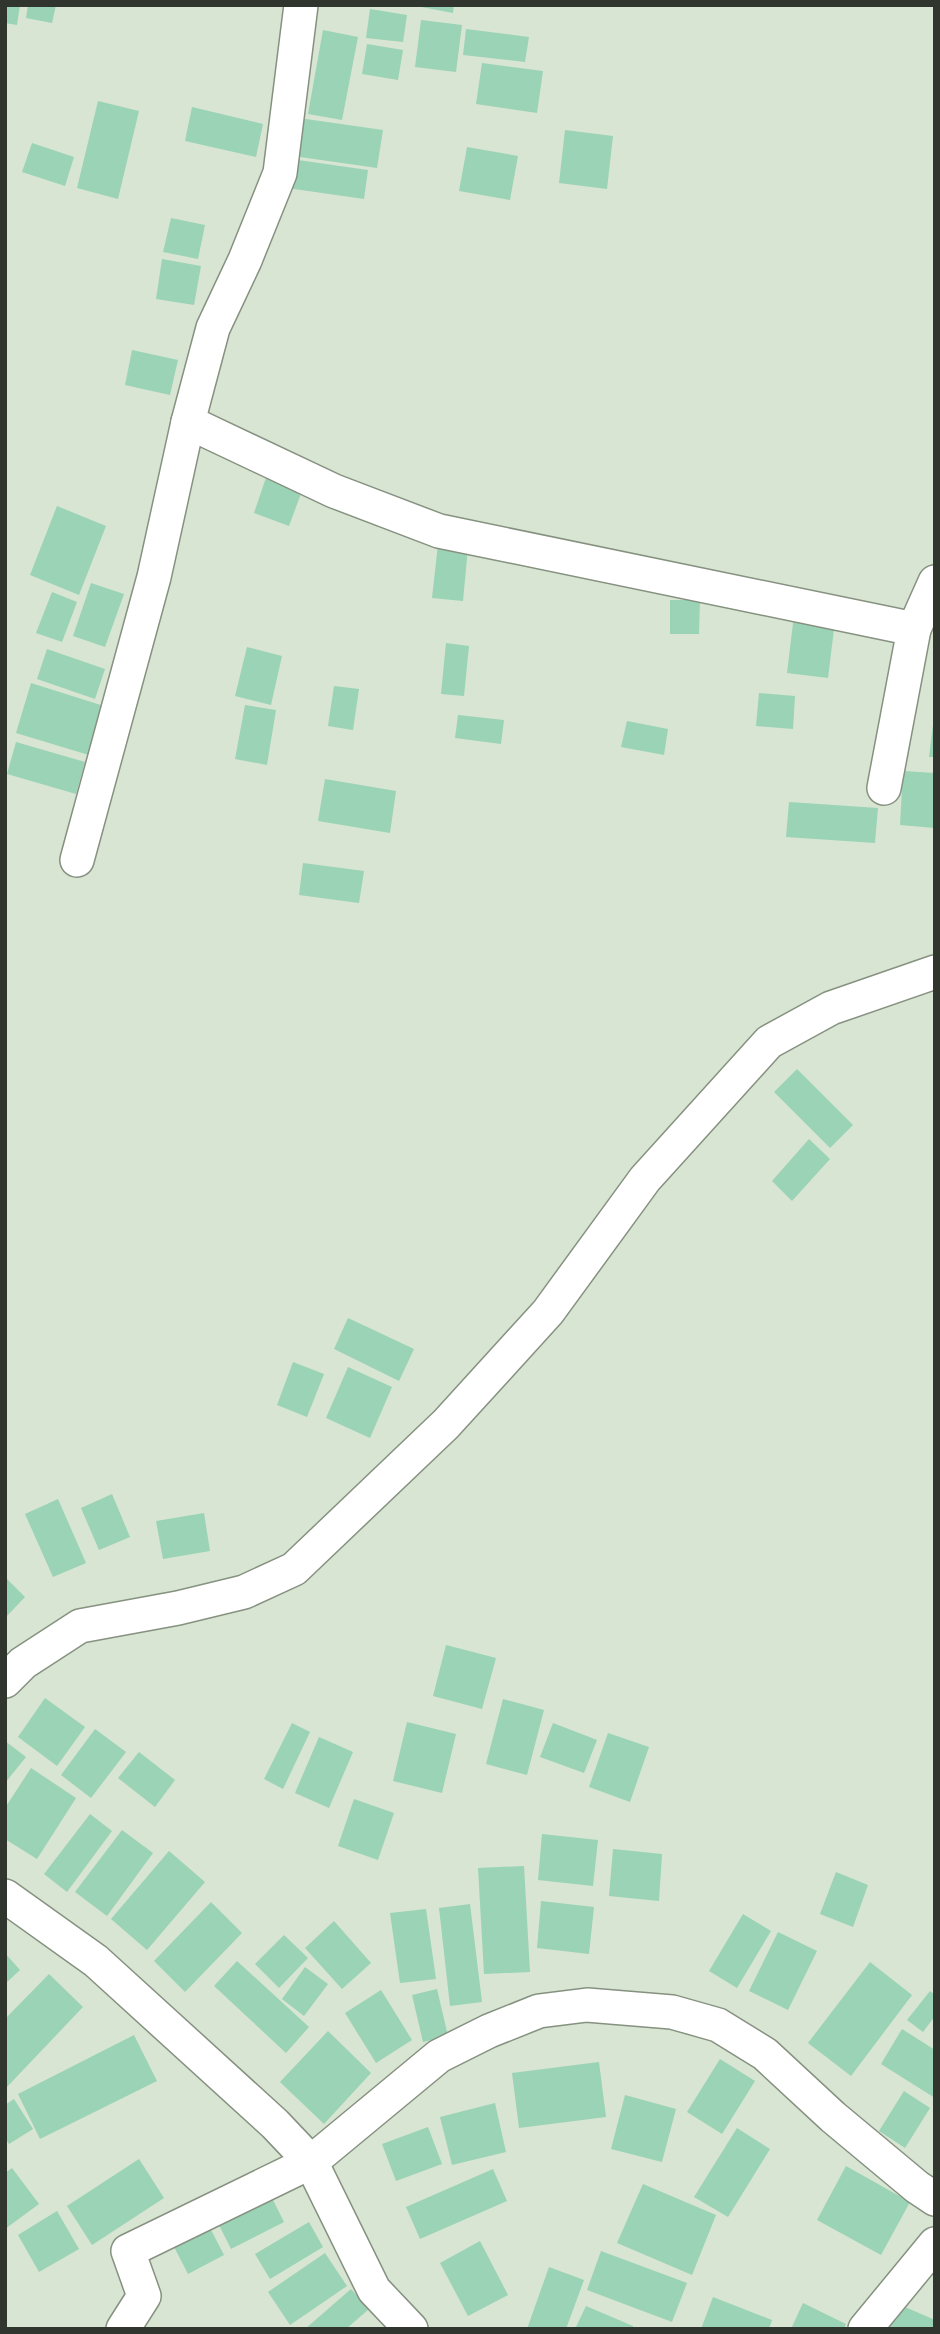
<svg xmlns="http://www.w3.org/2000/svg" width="940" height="2334" font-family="'PT Sans Narrow',sans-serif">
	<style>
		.building { fill: #9ad3b6 }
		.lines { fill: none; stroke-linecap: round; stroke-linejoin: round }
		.street-casing { stroke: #869180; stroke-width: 36 }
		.street { stroke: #fff; stroke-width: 33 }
	</style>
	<rect width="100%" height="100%" fill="#d8e5d2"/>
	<!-- building -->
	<g class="building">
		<path d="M5,5H20L17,25L5,23Z"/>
		<path d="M28,5H56L52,23L26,18Z"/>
		<path d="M411,5H454L453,13Z"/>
		<path d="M370,9L407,15L403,42L366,38Z"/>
		<path d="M421,20L462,25L456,72L415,67Z"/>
		<path d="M466,29L529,37L525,62L463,55Z"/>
		<path d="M323,30L358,37L342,120L308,114Z"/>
		<path d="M367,44L403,50L398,80L362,74Z"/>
		<path d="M482,63L543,71L537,113L476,104Z"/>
		<path d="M98,101L139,111L118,199L77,188Z"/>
		<path d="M192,107L263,124L256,157L185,141Z"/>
		<path d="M299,118L383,130L377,168L293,156Z"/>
		<path d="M565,130L613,136L607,189L559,183Z"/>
		<path d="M32,143L74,157L65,186L22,172Z"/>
		<path d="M467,147L518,156L510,200L459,191Z"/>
		<path d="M291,159L368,170L364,199L287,188Z"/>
		<path d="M171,218L205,225L198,259L163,252Z"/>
		<path d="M162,259L201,266L194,305L156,299Z"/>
		<path d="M132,350L178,360L170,395L125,385Z"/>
		<path d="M270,466L306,480L289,526L254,513Z"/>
		<path d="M57,506L106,526L79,595L30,575Z"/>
		<path d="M438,544L468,547L463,601L432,598Z"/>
		<path d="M91,583L124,594L105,647L73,636Z"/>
		<path d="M52,592L77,602L62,642L36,633Z"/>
		<path d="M670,600H700L699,634H670Z"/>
		<path d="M794,615L835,621L828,678L787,673Z"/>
		<path d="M446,643L469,646L464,696L441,694Z"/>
		<path d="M247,647L282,656L271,705L235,696Z"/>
		<path d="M47,649L105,669L95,699L37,679Z"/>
		<path d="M31,683L107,707L92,756L16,733Z"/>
		<path d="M334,686L359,689L353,730L328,726Z"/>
		<path d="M759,693L795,696L793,729L756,726Z"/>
		<path d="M245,705L276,710L267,765L235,759Z"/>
		<path d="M458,715L504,720L501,744L455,738Z"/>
		<path d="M627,721L668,729L664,755L621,747Z"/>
		<path d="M933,725H935V757H929Z"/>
		<path d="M16,742L85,762L76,794L7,774Z"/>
		<path d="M903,771L935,773V828L900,825Z"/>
		<path d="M325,779L396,791L390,833L318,821Z"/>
		<path d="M789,802L878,808L875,843L786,837Z"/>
		<path d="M303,863L364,871L359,903L299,895Z"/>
		<path d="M797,1069L853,1125L830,1148L774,1092Z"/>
		<path d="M809,1139L830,1159L792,1201L772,1181Z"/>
		<path d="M348,1318L414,1349L399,1381L334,1349Z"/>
		<path d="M293,1362L324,1374L307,1417L277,1405Z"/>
		<path d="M348,1367L392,1387L370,1438L326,1418Z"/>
		<path d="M112,1494L130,1537L99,1550L81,1508Z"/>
		<path d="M58,1499L86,1563L53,1577L25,1514Z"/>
		<path d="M204,1513L210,1551L163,1559L156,1521Z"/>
		<path d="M5,1577L25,1597L5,1618Z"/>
		<path d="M446,1645L496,1658L482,1709L433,1696Z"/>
		<path d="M45,1698L85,1727L57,1766L18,1737Z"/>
		<path d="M503,1699L544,1710L527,1775L486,1764Z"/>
		<path d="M407,1722L456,1734L442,1793L393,1781Z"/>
		<path d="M292,1723L310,1732L283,1789L264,1779Z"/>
		<path d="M553,1723L597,1740L584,1773L540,1757Z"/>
		<path d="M95,1729L126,1752L91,1798L61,1775Z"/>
		<path d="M608,1733L649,1747L630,1802L589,1787Z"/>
		<path d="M319,1737L353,1752L329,1808L295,1793Z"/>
		<path d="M5,1741L26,1757L5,1783Z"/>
		<path d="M139,1752L175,1780L155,1807L118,1778Z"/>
		<path d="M31,1768L76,1798L37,1859L5,1839V1808Z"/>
		<path d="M354,1799L394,1813L378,1860L338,1846Z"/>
		<path d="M90,1814L112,1831L67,1892L44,1874Z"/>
		<path d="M122,1830L153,1853L107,1916L75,1892Z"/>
		<path d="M542,1834L598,1840L593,1886L538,1880Z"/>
		<path d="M613,1849L662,1854L659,1901L609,1896Z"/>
		<path d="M169,1851L205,1882L147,1950L111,1919Z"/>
		<path d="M524,1866L530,1972L484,1974L478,1868Z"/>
		<path d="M836,1872L868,1885L853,1927L820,1914Z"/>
		<path d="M541,1901L594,1907L589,1954L537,1948Z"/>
		<path d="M211,1902L242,1933L185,1992L154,1961Z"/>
		<path d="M470,1904L482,2002L450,2006L439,1908Z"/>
		<path d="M426,1909L436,1979L400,1983L390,1913Z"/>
		<path d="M743,1914L771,1931L737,1988L709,1971Z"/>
		<path d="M334,1921L371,1963L342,1989L305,1948Z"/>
		<path d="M778,1932L817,1951L788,2010L749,1991Z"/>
		<path d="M284,1935L308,1958L279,1988L255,1964Z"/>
		<path d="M5,1953L20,1970L5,1984Z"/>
		<path d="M237,1961L309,2027L286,2053L214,1986Z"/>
		<path d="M870,1962L912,1995L851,2076L808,2043Z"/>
		<path d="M305,1967L328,1984L304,2016L282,1999Z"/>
		<path d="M49,1974L83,2007L5,2089V2019Z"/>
		<path d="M437,1989L448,2036L423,2042L412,1995Z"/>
		<path d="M381,1990L412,2040L376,2063L345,2013Z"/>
		<path d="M930,1991L935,1995V2016L923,2032L907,2020Z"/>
		<path d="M902,2029L935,2050V2098L881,2064Z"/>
		<path d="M328,2031L371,2073L324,2124L280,2082Z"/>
		<path d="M134,2035L157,2081L40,2139L18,2094Z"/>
		<path d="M720,2059L755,2081L722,2134L687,2112Z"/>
		<path d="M599,2062L606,2117L519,2128L512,2073Z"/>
		<path d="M904,2091L930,2108L905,2148L879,2131Z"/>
		<path d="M625,2095L676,2109L662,2162L611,2149Z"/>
		<path d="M14,2099L33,2129L9,2144L5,2138V2105Z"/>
		<path d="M495,2103L506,2152L452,2165L440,2117Z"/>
		<path d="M428,2127L442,2164L396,2181L382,2144Z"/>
		<path d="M737,2128L770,2149L728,2217L694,2197Z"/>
		<path d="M139,2159L164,2198L92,2245L67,2206Z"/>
		<path d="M846,2166L910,2202L881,2255L817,2220Z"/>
		<path d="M12,2168L39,2204L5,2229V2173Z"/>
		<path d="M493,2169L507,2201L420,2239L406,2207Z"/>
		<path d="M643,2184L716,2215L692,2275L617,2243Z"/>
		<path d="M270,2194L284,2222L231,2249L217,2221Z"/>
		<path d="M57,2211L79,2249L39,2272L18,2235Z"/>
		<path d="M309,2222L323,2247L270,2279L255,2254Z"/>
		<path d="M208,2224L224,2255L188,2274L172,2243Z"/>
		<path d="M480,2241L508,2295L468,2316L440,2263Z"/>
		<path d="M601,2251L687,2283L672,2322L587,2290Z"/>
		<path d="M325,2253L347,2286L290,2325L268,2292Z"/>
		<path d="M549,2267L584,2280L566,2329H527Z"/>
		<path d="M351,2289L369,2309L346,2329H305Z"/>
		<path d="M713,2297L772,2320L769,2329H701Z"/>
		<path d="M803,2303L846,2324L844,2329H791Z"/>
		<path d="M898,2304L935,2320V2329H887Z"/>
		<path d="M586,2306L633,2326L632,2329H575Z"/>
	</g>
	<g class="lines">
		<defs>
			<g id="street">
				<path d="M188,422L334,491L439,531L914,629"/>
				<path d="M884,788L914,629L935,582"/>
				<path d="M77,860L154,577L188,422L213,328L245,260L280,173L301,5"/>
				<path d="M5,1681L23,1663L80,1626L178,1608L244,1592L294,1569L446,1424L548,1312L645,1179L769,1042L831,1008L935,972"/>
				<path d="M5,1896L96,1961L275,2124L311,2162L374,2290L411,2329"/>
				<path d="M123,2329L144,2296L128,2251L311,2162L439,2056L489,2031L539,2011L587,2005L672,2012L718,2025L765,2054L833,2117L917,2187L935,2199"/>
				<path d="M865,2329L935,2244"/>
			</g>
		</defs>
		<!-- street casing -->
		<use href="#street" class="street-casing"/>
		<!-- street -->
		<use href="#street" class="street"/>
	</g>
	<!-- border -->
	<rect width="940" height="2334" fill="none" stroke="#30352e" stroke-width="14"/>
</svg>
